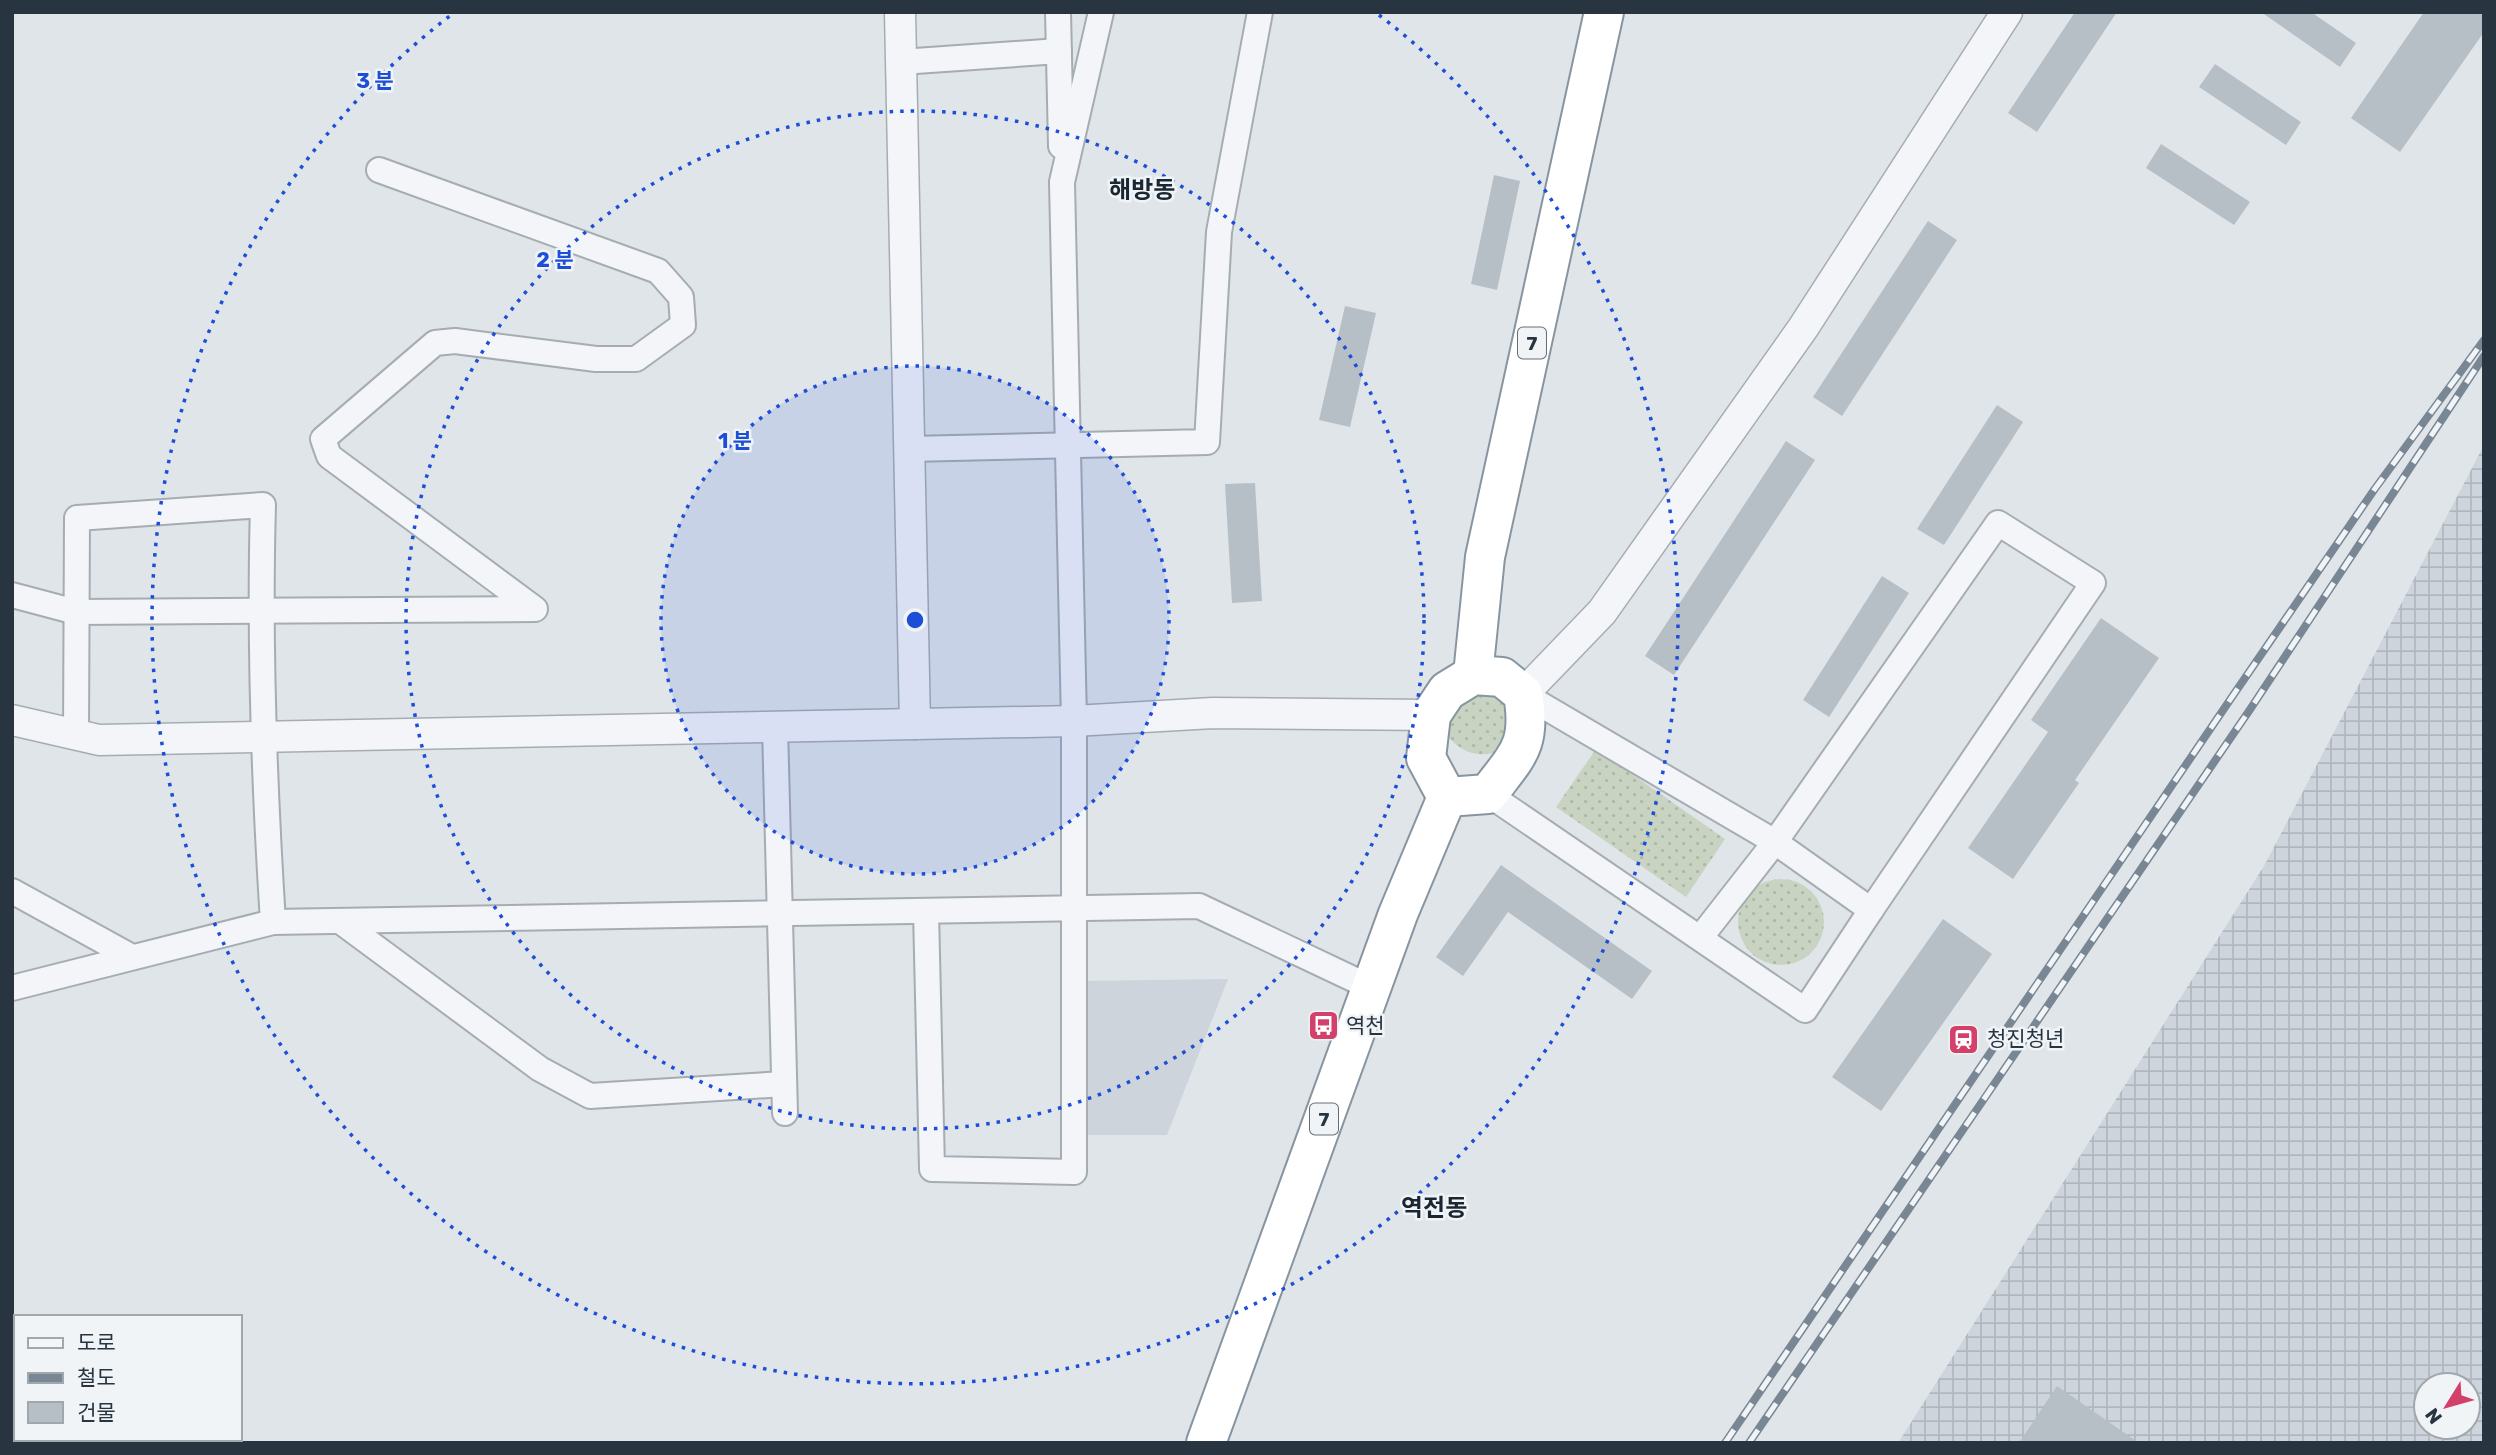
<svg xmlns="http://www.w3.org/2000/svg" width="2496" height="1455" font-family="Rubik,'Noto Sans KR',sans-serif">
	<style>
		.built { fill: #ced4dc }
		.industrial { fill: url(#industrial-grid); fill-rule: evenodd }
		.grass { fill: url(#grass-dots) }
		.building { fill: #b7bfc6 }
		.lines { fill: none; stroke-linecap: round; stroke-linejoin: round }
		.minor-casing { stroke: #a5adb3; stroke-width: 28 }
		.tertiary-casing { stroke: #a5adb3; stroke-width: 33 }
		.trunk-casing { stroke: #8795a1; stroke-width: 42 }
		.minor { stroke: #f3f5f8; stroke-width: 24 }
		.tertiary { stroke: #f3f5f8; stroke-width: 30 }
		.trunk { stroke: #fff; stroke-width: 38 }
		.rail-casing { stroke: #798794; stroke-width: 8 }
		.rail { stroke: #f0f4f7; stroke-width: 5; stroke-dasharray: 16; stroke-linecap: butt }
		.ring { fill: none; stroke: #1d4ed8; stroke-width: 3.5; stroke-dasharray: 3.5 7 }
		.labels { text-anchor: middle; stroke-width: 5; stroke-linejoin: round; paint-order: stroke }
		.shield { fill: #f0f4f7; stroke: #646e78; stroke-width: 2 }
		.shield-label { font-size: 19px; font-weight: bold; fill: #283541 }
		.poi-label { font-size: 21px; fill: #283541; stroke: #f0f4f7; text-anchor: start }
		.quarter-label { font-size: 24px; font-weight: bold; fill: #1a2632; stroke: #f0f4f7 }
		.centre { fill: #1d4ed8; stroke: #f0f4f7; stroke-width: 3.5 }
		.ring-label { font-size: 21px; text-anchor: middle; font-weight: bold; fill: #1d4ed8; stroke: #f0f4f7; stroke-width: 5; stroke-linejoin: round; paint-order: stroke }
	</style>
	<defs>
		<pattern id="industrial-grid" width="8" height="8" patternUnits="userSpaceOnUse" patternTransform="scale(1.75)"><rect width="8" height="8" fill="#ced4dc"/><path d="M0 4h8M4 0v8" fill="none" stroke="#b1b7be"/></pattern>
		<pattern id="grass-dots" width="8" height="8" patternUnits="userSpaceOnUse" patternTransform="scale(1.75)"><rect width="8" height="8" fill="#c8d4c1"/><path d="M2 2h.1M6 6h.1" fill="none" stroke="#acb7a7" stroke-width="1.8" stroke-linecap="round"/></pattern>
	</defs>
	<rect width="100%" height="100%" fill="#e0e5e9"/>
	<!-- built -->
	<path class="built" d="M1228,979L1167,1135H1085L1080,981Z"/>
	<!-- industrial -->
	<path class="industrial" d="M2484,445V1443H1898L2264,866ZM2426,1385H2468V1427H2426Z"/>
	<!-- grass -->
	<g class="grass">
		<path d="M1447,688L1521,691L1502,751C1479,758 1464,754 1448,737Z"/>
		<path d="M1596,749L1725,839L1686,897L1556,807Z"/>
		<circle cx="1781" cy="922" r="43"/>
	</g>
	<!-- building -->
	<g class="building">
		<path d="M2075,12H2117L2037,132L2008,113Z"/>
		<path d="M2261,12H2311L2356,43L2340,67Z"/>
		<path d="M2424,12H2484V32L2400,152L2351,118Z"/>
		<path d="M2215,64L2301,122L2286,145L2199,87Z"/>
		<path d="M2161,144L2250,202L2234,225L2146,168Z"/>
		<path d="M1494,175L1520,181L1497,290L1471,284Z"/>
		<path d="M1928,221L1957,240L1842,416L1813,397Z"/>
		<path d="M1345,306L1376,313L1350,427L1319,420Z"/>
		<path d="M1997,405L2023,422L1944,545L1917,529Z"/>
		<path d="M1786,441L1815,460L1674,675L1645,656Z"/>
		<path d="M1255,483L1262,601L1232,603L1225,484Z"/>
		<path d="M1882,576L1909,593L1829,717L1803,700Z"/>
		<path d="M2101,618L2159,658L2075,780L2079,783L2013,879L1968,848L2048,732L2031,720Z"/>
		<path d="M1501,865L1652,971L1632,999L1508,912L1463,976L1436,957Z"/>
		<path d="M1943,919L1992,954L1881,1111L1832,1077Z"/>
		<path d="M2057,1386L2139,1443H2019Z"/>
	</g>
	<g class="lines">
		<defs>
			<g id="minor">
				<path d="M1058,12L1061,146"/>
				<path d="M901,62L1059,51"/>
				<path d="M909,449L1207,442L1219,232L1260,12"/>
				<path d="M12,595L76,612L535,609L329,456L323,439L435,343L455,341L596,359H636L683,325L681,297L658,271L379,170"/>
				<path d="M775,727L785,1113"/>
				<path d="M76,735L77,518L263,505C259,645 264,782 273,922"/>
				<path d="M1488,794L1805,1010L1871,910L1775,842L1523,694"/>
				<path d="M12,891L132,957"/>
				<path d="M926,911L932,1169L1074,1172V721L1062,182L1101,12"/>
				<path d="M340,921L540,1069L590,1096L784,1084"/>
				<path d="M1700,938L1775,842L1998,523L2093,583L1871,910"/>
				<path d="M12,988L273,922L1199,906L1372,988"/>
			</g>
			<g id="tertiary">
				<path d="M900,12L915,724"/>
				<path d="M1523,694L1602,612L1803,328L2007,12"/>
				<path d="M12,720L99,740L1074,721L1213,713L1431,715"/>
			</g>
			<g id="trunk">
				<path d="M1473,675L1485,557L1604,12"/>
				<path d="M1473,675L1502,677L1523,694C1532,746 1517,755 1488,794L1447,797L1426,758L1431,715L1447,691Z"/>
				<path d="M1206,1443L1398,914L1447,797"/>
			</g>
		</defs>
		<!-- minor casing -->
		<use href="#minor" class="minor-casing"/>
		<!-- tertiary casing -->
		<use href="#tertiary" class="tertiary-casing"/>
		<!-- trunk casing -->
		<use href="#trunk" class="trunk-casing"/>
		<!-- minor -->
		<use href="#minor" class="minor"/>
		<!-- tertiary -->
		<use href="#tertiary" class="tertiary"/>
		<!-- trunk -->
		<use href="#trunk" class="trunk"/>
		<defs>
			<g id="rail">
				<path d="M1725,1443L2234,694L2374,490L2484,340"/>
				<path d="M1749,1443L2251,708L2484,356"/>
			</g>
		</defs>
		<!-- rail casing -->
		<use href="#rail" class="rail-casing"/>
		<!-- rail -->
		<use href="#rail" class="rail"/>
	</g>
	<!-- distance rings -->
	<circle cx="915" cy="620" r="254" fill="#1d4ed8" fill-opacity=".12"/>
	<g class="ring">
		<circle cx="915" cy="620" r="254"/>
		<circle cx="915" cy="620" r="509"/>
		<path d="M1379 15A763 763 0 1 1 451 15"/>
	</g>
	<!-- icons -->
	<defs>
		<symbol id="bus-square" viewBox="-11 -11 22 22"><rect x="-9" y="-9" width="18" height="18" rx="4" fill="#d3416b" stroke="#f0f4f7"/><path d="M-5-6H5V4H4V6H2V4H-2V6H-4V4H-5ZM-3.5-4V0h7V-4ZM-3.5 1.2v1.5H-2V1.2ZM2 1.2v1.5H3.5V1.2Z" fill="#fff"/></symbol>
		<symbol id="station-square" viewBox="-11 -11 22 22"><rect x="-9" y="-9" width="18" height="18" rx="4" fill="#d3416b" stroke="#f0f4f7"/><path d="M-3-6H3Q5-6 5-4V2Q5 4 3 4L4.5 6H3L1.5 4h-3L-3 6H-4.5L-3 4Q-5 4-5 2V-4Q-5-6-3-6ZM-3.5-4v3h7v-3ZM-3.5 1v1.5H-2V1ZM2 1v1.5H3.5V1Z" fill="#fff"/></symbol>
	</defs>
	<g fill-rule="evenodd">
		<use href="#bus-square" x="1306" y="1008" width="35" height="35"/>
		<use href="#station-square" x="1946" y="1022" width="35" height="35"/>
	</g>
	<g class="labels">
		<!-- shield labels -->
		<g class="shield">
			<rect x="1518" y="327.5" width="28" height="31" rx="5"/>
			<rect x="1310" y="1103.5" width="28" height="31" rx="5"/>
		</g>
		<g class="shield-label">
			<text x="1532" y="350">7</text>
			<text x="1324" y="1126">7</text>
		</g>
		<!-- poi labels -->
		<g class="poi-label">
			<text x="1346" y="1033">역천</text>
			<text x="1987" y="1046">청진청년</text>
		</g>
		<!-- quarter labels -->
		<g class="quarter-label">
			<text x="1142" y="198">해방동</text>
			<text x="1434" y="1216">역전동</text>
		</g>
	</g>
	<circle cx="915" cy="620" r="10" class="centre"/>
	<g class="ring-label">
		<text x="375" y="88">3 분</text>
		<text x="555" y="267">2 분</text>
		<text x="735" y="448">1 분</text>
	</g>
	<!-- border -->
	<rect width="2496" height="1455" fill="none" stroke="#283541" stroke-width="28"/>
	<!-- legend -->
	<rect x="14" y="1315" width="228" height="126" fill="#f0f4f7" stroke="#a0a8ae" stroke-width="2"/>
	<rect x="28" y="1338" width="35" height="10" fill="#f3f5f8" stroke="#a0a8ae" stroke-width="2"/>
	<text x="77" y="1350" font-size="21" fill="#283541">도로</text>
	<rect x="28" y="1373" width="35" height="10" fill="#798794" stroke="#a0a8ae" stroke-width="2"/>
	<text x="77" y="1385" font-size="21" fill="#283541">철도</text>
	<rect x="28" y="1402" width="35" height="21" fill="#b7bfc6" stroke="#a0a8ae" stroke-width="2"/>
	<text x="77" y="1420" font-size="21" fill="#283541">건물</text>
	<!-- north arrow -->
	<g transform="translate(2447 1406) rotate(233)"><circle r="33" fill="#f0f4f7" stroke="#a0a8ae" stroke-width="2"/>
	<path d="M0-5L12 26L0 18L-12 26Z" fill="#d3416b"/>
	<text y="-10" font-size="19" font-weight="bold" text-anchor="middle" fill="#283541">N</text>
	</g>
</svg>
